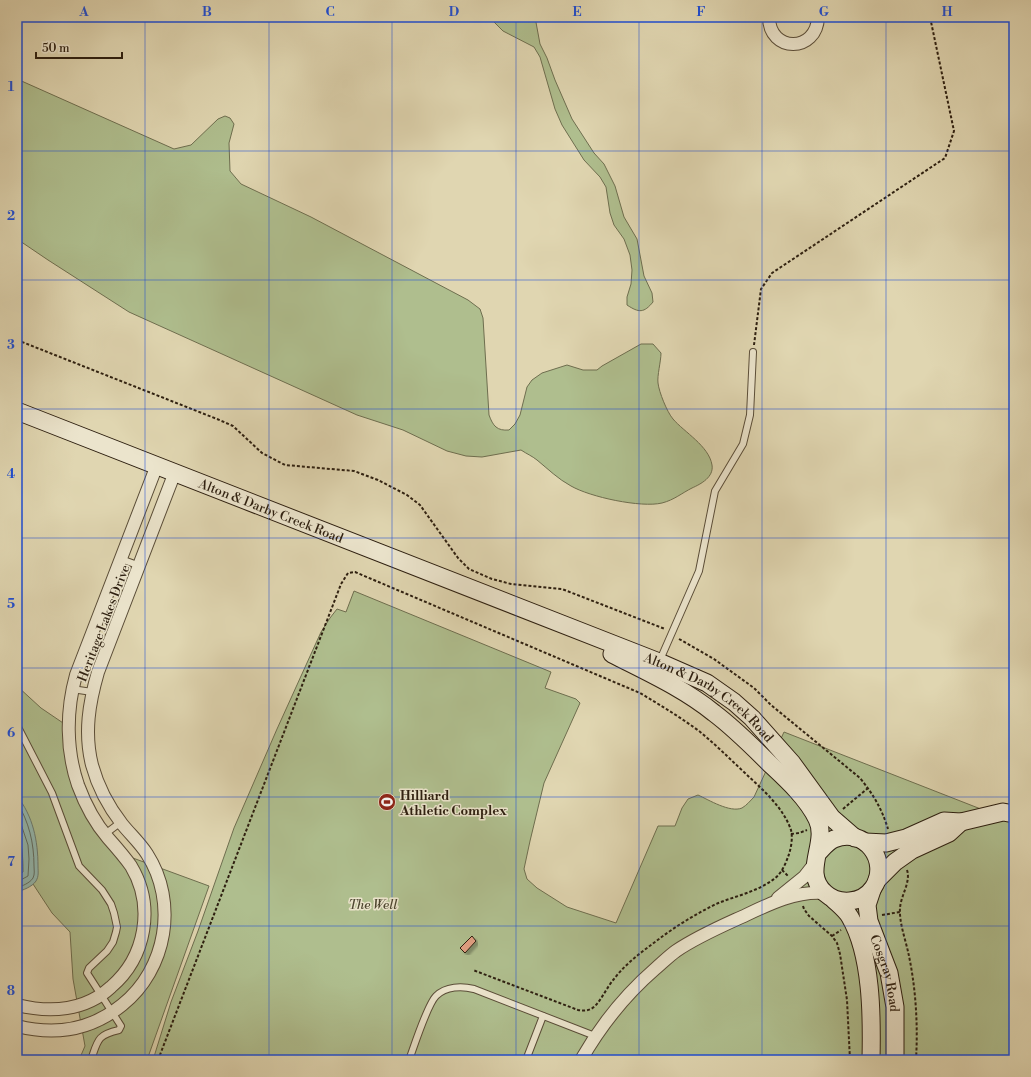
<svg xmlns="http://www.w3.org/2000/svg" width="1031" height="1077" font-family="'Libre Bodoni',serif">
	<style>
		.green { fill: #afbe8e; stroke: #6e6e4f }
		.water { fill: #94b9b0; stroke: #6b7b70 }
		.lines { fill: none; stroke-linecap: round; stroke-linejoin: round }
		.shore { stroke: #606c60; stroke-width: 1 }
		.building { fill: #e19f82; stroke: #2d1f10; filter: url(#shadow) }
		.service-casing { stroke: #5a4d38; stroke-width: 8 }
		.minor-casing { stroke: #5a4d38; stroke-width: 14 }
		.secondary-casing { stroke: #2d1f10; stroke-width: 19 }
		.path { stroke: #2d1f10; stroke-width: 2; stroke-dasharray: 3 2; stroke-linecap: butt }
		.service { stroke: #ebe4cc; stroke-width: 6 }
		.minor { stroke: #ebe4cc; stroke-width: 12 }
		.secondary { stroke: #ebe4cc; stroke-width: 17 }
		.grid { fill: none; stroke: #1d4ed8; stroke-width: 1; stroke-opacity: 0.55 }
		.labels { text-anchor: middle; stroke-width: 3; stroke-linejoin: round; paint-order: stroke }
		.street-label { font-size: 13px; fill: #2d1f10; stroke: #ebe4cc }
		.poi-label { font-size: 13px; font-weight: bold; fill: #2d1f10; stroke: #ebe4cc; text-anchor: start }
		.park-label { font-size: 13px; font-style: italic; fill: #4e4730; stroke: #ebe4cc }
		.neatline { fill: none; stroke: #1d4ed8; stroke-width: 1.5 }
		.grid-label { font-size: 13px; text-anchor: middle; font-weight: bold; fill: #1d4ed8 }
	</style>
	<defs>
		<filter id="shadow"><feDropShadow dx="3" dy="3" stdDeviation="1" flood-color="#0004"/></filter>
	</defs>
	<rect width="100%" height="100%" fill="#e0d6b1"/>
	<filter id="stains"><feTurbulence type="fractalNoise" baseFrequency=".005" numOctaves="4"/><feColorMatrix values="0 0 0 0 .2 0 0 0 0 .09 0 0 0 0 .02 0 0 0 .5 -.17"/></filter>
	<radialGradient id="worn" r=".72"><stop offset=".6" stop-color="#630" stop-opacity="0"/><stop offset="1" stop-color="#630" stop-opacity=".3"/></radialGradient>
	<!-- green -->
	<g class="green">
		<path d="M489,17H535L540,44L547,58L555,80L572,119L594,153L604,164L615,186L624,217L637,239L644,276L652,293L653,302C644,313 639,313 627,305V297L631,284L632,270L630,255L624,239L614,225L610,213L606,187L600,177L584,160L562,125L555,109L540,57L534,47L503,31Z"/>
		<path d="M17,79L174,149L191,145L218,119L225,116L230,118L234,124L229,143L230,171L241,184L311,217L468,300L480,309L483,318L489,415C493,426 497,431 509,430L515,424L520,415L527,387L532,380L542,373L567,365L583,370H597L602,366L641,344H653L661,353C661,361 657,376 658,383C659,392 667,412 673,419C684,432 709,446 712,465C714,477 701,484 692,488C682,493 674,500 662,503C641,508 590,497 571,486C558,479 548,469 537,460C532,456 527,454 521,450L482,457L466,456L447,451L403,430L357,415L129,312L48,260L17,239Z"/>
		<path d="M354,591L551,672L545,688L576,699L580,703L544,783L530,841L524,869L527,879L537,888L567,907L616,923L658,826H675L682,808L688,799L698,795C709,800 730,813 742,808C747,805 750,801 754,797L784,732L1014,822V1060H153L171,1002L198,931L234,828L277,729L321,632L330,618L337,609L346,612Z"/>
		<path d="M17,686L41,708L69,727L78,785L122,854L209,886L147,1060H79L85,1046L73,979L70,932L52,913L33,884L17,892Z"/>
	</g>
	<!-- water -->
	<path class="water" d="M17,796C33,816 38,841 38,866C38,872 39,876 36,881C32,887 23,890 17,892Z"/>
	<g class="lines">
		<!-- shore -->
		<g class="shore">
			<path d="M17,802C29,822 34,843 34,866C34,870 35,874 33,878C30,883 22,886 17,888"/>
			<path d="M17,812L28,845L29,859L28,876L17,882"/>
			<path d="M17,828C22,843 23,856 23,872L17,876"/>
		</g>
	</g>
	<!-- building -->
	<path class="building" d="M472,936L476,941L465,953L460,948Z"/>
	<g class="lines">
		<defs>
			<g id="service">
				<path d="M121,559L140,566"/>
				<path d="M660,660L699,571L715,491L743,444L750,415L753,352"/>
				<path d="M72,689L92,692"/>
				<path d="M17,725L52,793L79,866L102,890L111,904L114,913L117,927L116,932L113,942L107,951L89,968L87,973L121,1026L119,1030C97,1035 98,1040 91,1060"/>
				<path d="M105,834L121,822"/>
				<path d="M409,1060C414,1047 427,1005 436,996C446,986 462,986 474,989L595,1036"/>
				<path d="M526,1060L543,1016"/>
			</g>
			<g id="minor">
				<path d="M769,17C769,53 817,53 818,17"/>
				<path d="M778,898L804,877L815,863"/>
				<path d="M17,1005C50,1013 85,1011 111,987C146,957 155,906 131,866C124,856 116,847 108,838C95,823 85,804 78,785C66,750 66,711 76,675L157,465"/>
				<path d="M17,1026C56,1036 91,1030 122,1005C167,969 178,902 147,854C140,843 130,834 122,824C108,806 98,787 92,765C84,733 89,703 98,672L175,472"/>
				<path d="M581,1060C601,1025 625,995 655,969C662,963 669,956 676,951C698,936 722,926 746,915C771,903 796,891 824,893"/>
			</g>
			<g id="secondary">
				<path id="s1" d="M17,411L659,662L707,683L734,702L752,718L792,763L832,818L855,838"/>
				<path d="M612,654C647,672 683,688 714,713C734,728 752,746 770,764C786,779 807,798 817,819C829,843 801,872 825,893C838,905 862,904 873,888C891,861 864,826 834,839C827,842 823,848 818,853"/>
				<path d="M865,842L886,843L906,838L944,821L961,822L1003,812L1014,814"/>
				<path d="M877,880L895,862L912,850L949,833L961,822"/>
				<path id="s2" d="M872,890L867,905L869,921L889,973L895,1007V1060"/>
				<path d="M833,899C838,904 846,910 850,917C872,955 872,1017 871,1060"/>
			</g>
		</defs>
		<!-- service casing -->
		<use href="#service" class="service-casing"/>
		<!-- minor casing -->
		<use href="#minor" class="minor-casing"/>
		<!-- secondary casing -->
		<use href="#secondary" class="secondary-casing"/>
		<!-- path -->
		<g class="path">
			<path d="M17,340L217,419L233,426L262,453L285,465L354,471L378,480L407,495L420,505L458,558L469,569L492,579L511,584L562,589L665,629"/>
			<path d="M754,345L761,289L772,273L945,158L954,131L930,17"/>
			<path d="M679,639L714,659L754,688L771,705L860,778C873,794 882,809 888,829"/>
			<path d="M843,809L868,788"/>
			<path d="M791,834L799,833L807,830"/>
			<path d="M782,870L788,876"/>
			<path d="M907,870C911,882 901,895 900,908C899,923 906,941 909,956C916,990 918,1026 916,1060"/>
			<path d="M803,906L804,909L809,916L832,936L837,943L840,954L847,1000L850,1060"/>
			<path d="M882,915L900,912"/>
			<path d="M832,936L841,930"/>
			<path d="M158,1060L341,584L348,573L355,572L640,693C660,705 680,717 699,731C715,744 730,759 746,774C763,790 783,807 791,830C793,838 791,849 788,857C785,865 781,874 774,879C757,892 735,896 716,904C696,914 676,926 659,939C643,951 626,963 614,979C607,987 602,999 595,1006C590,1011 584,1011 578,1010L473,970"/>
		</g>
		<!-- service -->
		<use href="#service" class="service"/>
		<!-- minor -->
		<use href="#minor" class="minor"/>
		<!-- secondary -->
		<use href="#secondary" class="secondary"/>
	</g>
	<!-- grid -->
	<path class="grid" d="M145,17V1060M269,17V1060M392,17V1060M516,17V1060M639,17V1060M762,17V1060M886,17V1060M17,151H1014M17,280H1014M17,409H1014M17,538H1014M17,668H1014M17,797H1014M17,926H1014"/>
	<!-- icons -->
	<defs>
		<symbol id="stadium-disc" viewBox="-11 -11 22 22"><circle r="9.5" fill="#8f2418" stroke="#ebe4cc"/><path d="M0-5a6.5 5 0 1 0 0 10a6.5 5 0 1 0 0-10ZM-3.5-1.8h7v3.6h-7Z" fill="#fff"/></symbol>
	</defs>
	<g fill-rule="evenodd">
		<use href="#stadium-disc" x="377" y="792" width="20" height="20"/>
	</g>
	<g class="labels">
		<!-- street labels -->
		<g class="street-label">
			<text dy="5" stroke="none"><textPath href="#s1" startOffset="273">Alton &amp; Darby Creek Road</textPath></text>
			<text transform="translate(103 623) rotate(-69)" y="5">Heritage Lakes Drive</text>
			<text dy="5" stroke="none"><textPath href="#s1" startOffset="751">Alton &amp; Darby Creek Road</textPath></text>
			<text dy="5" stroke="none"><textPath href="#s2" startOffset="87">Cosgray Road</textPath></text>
		</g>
		<!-- poi labels -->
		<g class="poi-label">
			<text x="400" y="800">Hilliard<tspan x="400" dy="15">Athletic Complex</tspan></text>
		</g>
		<!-- park labels -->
		<g class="park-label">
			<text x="373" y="909">The Well</text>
		</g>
	</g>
	<!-- margin -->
	<rect width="1031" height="1077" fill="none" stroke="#e0d6b1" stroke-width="44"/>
	<!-- scale -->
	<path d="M36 52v6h86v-6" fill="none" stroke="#2d1f10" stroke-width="2"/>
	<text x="42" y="52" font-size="12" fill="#2d1f10" stroke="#ebe4cc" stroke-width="3" paint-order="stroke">50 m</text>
	<rect x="22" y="22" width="987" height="1033" class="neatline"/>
	<g class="grid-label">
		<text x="84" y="16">A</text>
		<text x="207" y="16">B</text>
		<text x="330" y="16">C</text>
		<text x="454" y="16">D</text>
		<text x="577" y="16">E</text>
		<text x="701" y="16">F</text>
		<text x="824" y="16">G</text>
		<text x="947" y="16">H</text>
		<text x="11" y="91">1</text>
		<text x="11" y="220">2</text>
		<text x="11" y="349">3</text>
		<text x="11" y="478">4</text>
		<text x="11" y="608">5</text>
		<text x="11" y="737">6</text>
		<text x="11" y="866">7</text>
		<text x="11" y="995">8</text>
	</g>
	<rect width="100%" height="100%" filter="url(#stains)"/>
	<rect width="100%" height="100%" fill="url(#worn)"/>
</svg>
